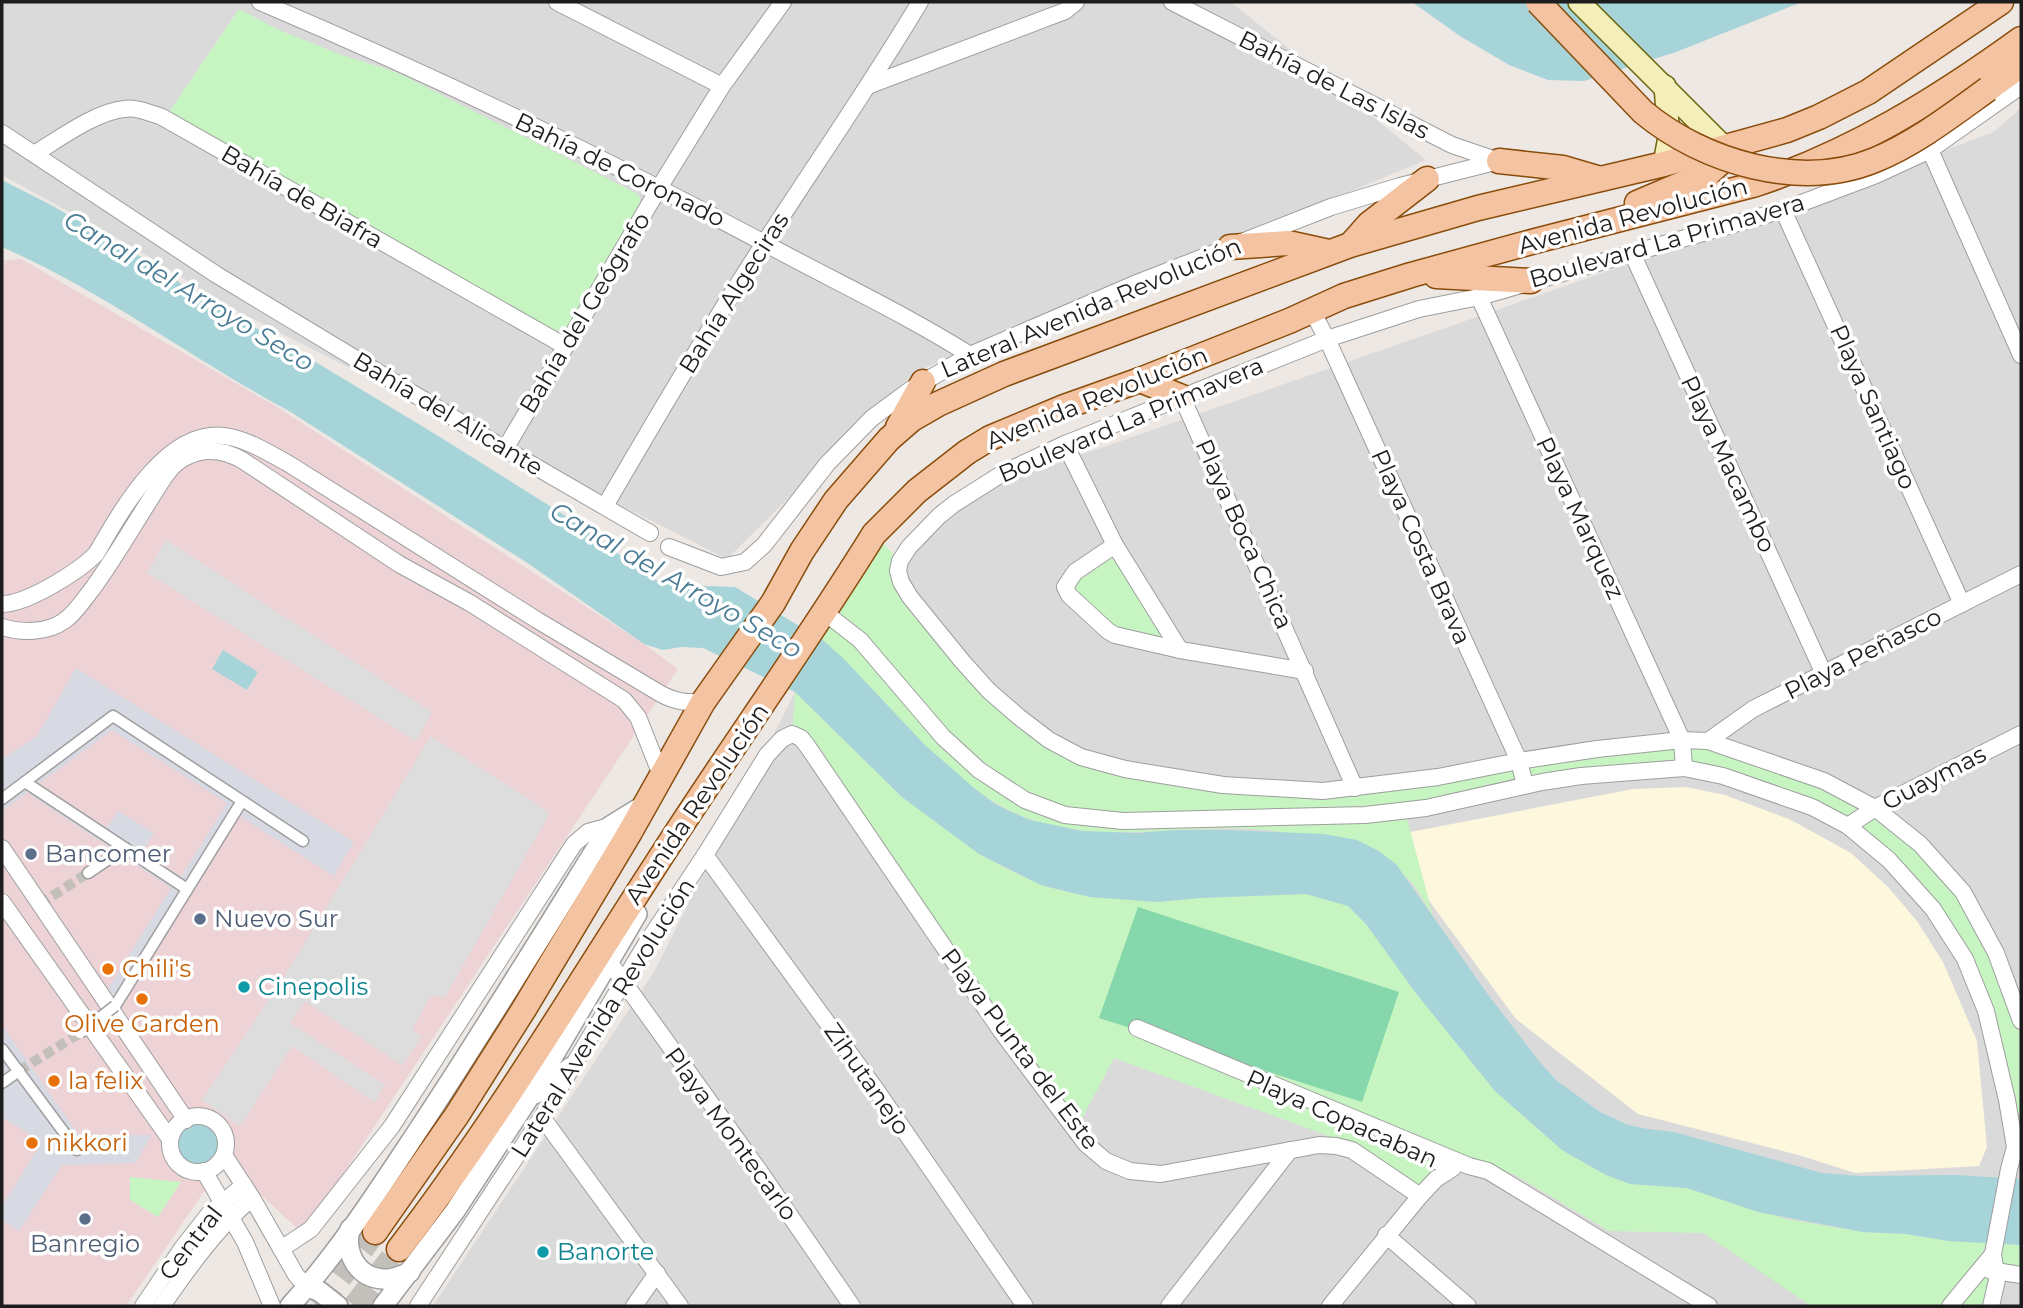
<svg xmlns="http://www.w3.org/2000/svg" width="2023" height="1308" font-family="Montserrat,sans-serif">
	<style>
		.residential { fill: #dbdada }
		.commercial { fill: #edd3d6 }
		.education { fill: #fcf7dd }
		.park { fill: #c6f5c2 }
		.pitch { fill: #86d7ab }
		.parking { fill: #ddd }
		.plaza { fill: #d7d9e3 }
		.water { fill: #a6d4d8 }
		.lines { fill: none; stroke-linecap: round; stroke-linejoin: round }
		.pedestrian-tunnel { stroke: #c3bfbb; stroke-width: 10; stroke-dasharray: 10 5; stroke-linecap: butt }
		.primary-tunnel { stroke: #c3bfbb; stroke-width: 24; stroke-dasharray: 24 12; stroke-linecap: butt }
		.pedestrian-casing { stroke: #9e9e9e; stroke-width: 13 }
		.minor-casing { stroke: #9e9e9e; stroke-width: 18 }
		.tertiary-casing { stroke: #9e9e9e; stroke-width: 22 }
		.secondary-casing { stroke: #6a660d; stroke-width: 24 }
		.primary-casing { stroke: #8a4c0b; stroke-width: 27 }
		.pedestrian { stroke: #fff; stroke-width: 10 }
		.minor { stroke: #fff; stroke-width: 16 }
		.tertiary { stroke: #fff; stroke-width: 19 }
		.secondary { stroke: #f4eeba; stroke-width: 21 }
		.primary { stroke: #f4c3a1; stroke-width: 24 }
		.pedestrian-bridge-casing { stroke: #9e9e9e; stroke-width: 13; stroke-linecap: butt }
		.primary-bridge-casing { stroke: #8a4c0b; stroke-width: 27; stroke-linecap: butt }
		.pedestrian-bridge { stroke: #fff; stroke-width: 10 }
		.primary-bridge { stroke: #f4c3a1; stroke-width: 24 }
		.service-dot { fill: #5c6f8a; stroke: #fff; stroke-width: 2.5 }
		.food-dot { fill: #e8710a; stroke: #fff; stroke-width: 2.5 }
		.culture-dot { fill: #0f9aa8; stroke: #fff; stroke-width: 2.5 }
		.labels { text-anchor: middle; stroke-width: 7; stroke-linejoin: round; paint-order: stroke }
		.street-label { font-size: 24px; fill: #1d1d1d; stroke: #fff }
		.service-label { font-size: 24px; fill: #4e5e75; stroke: #fff; text-anchor: start }
		.food-label { font-size: 24px; fill: #c56008; stroke: #fff; text-anchor: start }
		.culture-label { font-size: 24px; fill: #0d838f; stroke: #fff; text-anchor: start }
		.water-label { font-size: 26px; font-style: italic; fill: #4b7c95; stroke: #fff }
	</style>
	<rect width="100%" height="100%" fill="#ede8e3"/>
	<!-- residential -->
	<g class="residential">
		<path d="M2,2H1231L1426,160L915,372L727,559L239,312L126,243L2,175Z"/>
		<path d="M2021,108V1306H433L655,970L806,670L937,505L1654,255L1992,133Z"/>
	</g>
	<!-- commercial -->
	<path class="commercial" d="M21,259L277,407L644,644L678,669L303,1234L225,1161L126,1306H2V261Z"/>
	<!-- education -->
	<path class="education" d="M1686,787L1725,795L1791,820L1851,853L1888,887L1917,921L1943,962L1977,1041L1987,1147L1979,1166L1855,1173L1802,1156L1638,1114L1516,1019L1413,879L1405,833L1633,789Z"/>
	<!-- park -->
	<g class="park">
		<path d="M239,9L279,30L339,54L396,72L636,193L640,197V203L569,324L564,329L555,330L335,209L170,111Z"/>
		<path d="M874,534L900,561L898,571L962,661L1049,740L1125,769L1323,791L1708,741L1875,808L1963,892L2021,1021V1121L2010,1119L1986,1011L1933,909L1848,826L1684,768L1405,811L1433,916C1427,906 1415,883 1406,877C1388,867 1365,862 1346,855C1327,848 1306,836 1286,833C1200,817 1110,849 1027,818C957,793 877,696 824,641L810,632Z"/>
		<path d="M1115,545L1180,650L1135,641L1069,595V579Z"/>
		<path d="M795,692L902,797L979,854L1015,873L1047,887L1090,897L1157,902L1199,898L1306,894L1348,906L1366,924L1415,992L1495,1091L1562,1150L1606,1175L1630,1184L1687,1188L1786,1219L1863,1232L1906,1234L1949,1241L2021,1245V1275L1998,1272L1991,1306H1811L1703,1233L1609,1231L1515,1175L1474,1158L1436,1169L1419,1189L1340,1140L1114,1058L1079,1124L792,734Z"/>
		<path d="M130,1177L181,1182L158,1217L130,1200Z"/>
	</g>
	<!-- pitch -->
	<path class="pitch" d="M1138,907L1399,992L1362,1102L1099,1018Z"/>
	<!-- parking -->
	<g class="parking">
		<path d="M166,540L432,712L416,741L147,573Z"/>
		<path d="M431,736L550,813L445,997L431,996L412,1029L422,1037L402,1065L305,1001L290,1023L385,1085L375,1102L292,1046L240,1126L202,1100L287,972Z"/>
	</g>
	<!-- plaza -->
	<g class="plaza">
		<path d="M76,668L354,842L334,876L238,815L122,1005L108,989L171,888L28,793L46,789L107,828L118,811L154,833L142,853L181,877L227,803L112,730L2,811V759L37,736Z"/>
		<path d="M2,1025L79,1135H152L135,1163L62,1165L19,1231L2,1220V1206L42,1142L2,1117Z"/>
	</g>
	<!-- water -->
	<g class="water">
		<path d="M1412,2H1802L1676,52L1584,81L1548,80L1509,65L1460,36Z"/>
		<path d="M2,180L51,205L155,265L198,296L294,349L440,437L569,518L653,579L674,585L735,587L824,641L844,659L925,745L974,788L995,804L1011,812L1030,820L1082,831L1138,833L1173,830H1231L1324,834L1357,840L1377,850L1396,864L1489,996L1539,1061L1556,1080L1600,1112L1628,1125L1648,1129L1674,1132L1822,1173L1860,1176L1955,1175L2021,1179V1245L1949,1241L1906,1234L1863,1232L1758,1212L1687,1188L1630,1184L1606,1175L1562,1150L1495,1091L1415,992L1366,924L1348,906L1306,894L1199,898L1157,902L1090,897L1041,885L979,854L902,797L795,692L703,648L681,647L663,650L644,644L529,564L289,411C192,359 103,291 2,247Z"/>
		<path d="M223,650L258,672L247,690L212,669Z"/>
		<circle cx="197" cy="1144" r="21"/>
	</g>
	<g class="lines">
		<!-- pedestrian-tunnel -->
		<g class="pedestrian-tunnel">
			<path d="M40,904L88,873"/>
			<path d="M19,1071L80,1033"/>
		</g>
		<!-- primary-tunnel -->
		<g class="primary-tunnel">
			<path d="M318,1306L375,1232"/>
			<path d="M355,1306L399,1249"/>
		</g>
		<defs>
			<g id="pedestrian">
				<path d="M25,782L187,889"/>
				<path d="M2,799L113,716L303,841"/>
				<path d="M88,873L125,848"/>
				<path d="M115,1006L242,801"/>
				<path d="M2,1049L77,1150"/>
				<path d="M2,1083L19,1071"/>
			</g>
			<g id="minor">
				<path d="M260,2C432,75 601,156 766,244C834,281 905,314 970,355"/>
				<path d="M557,2L722,86"/>
				<path d="M1172,2L1452,145L1496,160"/>
				<path d="M870,85L1065,11L1076,2"/>
				<path d="M2021,86L1930,150L1876,175L1783,210L1479,297L1419,309L1327,339L1065,444L1003,473L954,504L939,516L909,547L900,561L898,571L901,582L910,597L962,661L989,691L1019,717L1049,740L1081,757L1125,769L1223,785L1323,791L1438,777L1519,761L1597,749L1682,740L1708,741L1824,781L1875,808L1920,844L1963,892L1996,953L2021,1021"/>
				<path d="M2,133L217,275L505,449L650,533"/>
				<path d="M1930,150L2021,355"/>
				<path d="M34,154C59,139 95,112 124,109C137,107 150,113 162,117L565,346"/>
				<path d="M1783,210L1962,604"/>
				<path d="M1632,253L1824,674"/>
				<path d="M1479,297L1682,740L1684,768"/>
				<path d="M1312,311L1327,339L1519,761L1525,785"/>
				<path d="M1182,397L1355,788"/>
				<path d="M1065,444L1115,545L1180,650"/>
				<path d="M505,449L659,188L722,86L783,2"/>
				<path d="M605,506C657,417 709,328 765,242C817,162 871,84 920,2"/>
				<path d="M1115,545L1075,572L1065,587L1069,595L1108,631L1115,635L1180,650L1305,671"/>
				<path d="M669,547L721,567L745,562L764,545L827,464L872,418L910,390L970,355L1132,285L1331,207L1400,186L1499,161"/>
				<path d="M2,604C27,604 78,572 96,554C121,511 166,429 224,436C247,439 269,453 289,464L537,620L661,694C676,702 687,703 703,702"/>
				<path d="M824,612L860,640L943,737L979,770L1025,800L1065,815L1123,821L1365,815L1426,808L1542,782L1581,776L1684,768L1723,776L1812,807L1848,826L1889,860L1933,909L1965,959L1986,1011L2007,1100L2015,1147"/>
				<path d="M2,627C21,633 47,633 64,621C76,613 84,599 93,588C114,559 132,528 151,498C161,483 169,465 186,457C205,447 224,450 242,460L399,564L470,603L624,700L638,717L661,775"/>
				<path d="M1708,741L1753,709L2021,574"/>
				<path d="M1848,826L1875,808L2021,734"/>
				<path d="M2,848L186,1120"/>
				<path d="M705,855L877,1091L1025,1306"/>
				<path d="M2,902L170,1139"/>
				<path d="M610,963L758,1169L852,1306"/>
				<path d="M1137,1028L1469,1166L1488,1171L1709,1306"/>
				<circle cx="198" cy="1144" r="28"/>
				<path d="M542,1117L680,1306"/>
				<path d="M224,1155L252,1198L296,1275L307,1287"/>
				<path d="M204,1171L245,1242L272,1306"/>
				<path d="M1386,1235L1468,1306"/>
				<path d="M281,1249L311,1229L392,1126L574,844L588,832L610,826"/>
				<path d="M1989,1270L2021,1275"/>
				<path d="M143,1306L183,1247L209,1214L244,1185"/>
				<path d="M162,1306C189,1267 216,1229 252,1198"/>
				<path d="M418,1306L542,1117L646,944L705,855L767,755L782,739L792,734L801,738L808,747L1001,1031L1086,1144L1106,1161L1130,1171L1161,1174L1319,1145L1336,1146L1352,1150L1420,1196"/>
				<path d="M634,1306L657,1273"/>
				<path d="M1169,1306L1290,1150"/>
				<path d="M1330,1306L1420,1196L1436,1179L1453,1168L1437,1161"/>
				<path d="M1950,1306L1993,1254"/>
				<path d="M1991,1306L1997,1280L1993,1254L2009,1169L2015,1147L2020,1140"/>
			</g>
			<g id="tertiary">
				<path d="M535,1094L571,1067"/>
				<path d="M350,1229C344,1252 357,1278 383,1279C392,1280 401,1276 410,1272"/>
				<path d="M307,1287L319,1291L338,1306"/>
				<path d="M290,1306C337,1254 376,1194 415,1135C482,1034 546,929 610,826L644,805"/>
				<path d="M383,1306L455,1211L528,1099L637,914"/>
			</g>
			<g id="secondary">
				<path d="M1579,2L1725,148"/>
				<path d="M1664,164L1669,137L1665,86"/>
			</g>
			<g id="primary">
				<path d="M1988,89L2021,65"/>
				<path d="M1499,161L1563,168L1597,178"/>
				<path d="M1637,203L1710,172L1722,161L1725,148"/>
				<path d="M1353,242L1369,224L1427,179"/>
				<path d="M1230,247L1288,243L1329,252"/>
				<path d="M1436,276L1531,281"/>
				<path d="M1140,380L1182,397"/>
				<path d="M898,427L923,382"/>
				<path d="M375,1232L457,1115L524,1009L630,832L703,702L773,603L802,551L836,500L889,439L912,419L938,404L1004,374L1350,245L1478,208L1664,164L1787,130L1819,117L1868,92L2001,2"/>
				<path d="M399,1249C496,1123 577,986 664,852C733,745 807,642 874,534L917,491L967,452L990,438L1064,407L1140,380L1289,321L1344,296L1411,275L1539,240L1753,185C1851,153 1938,99 2021,39"/>
			</g>
		</defs>
		<!-- pedestrian casing -->
		<use href="#pedestrian" class="pedestrian-casing"/>
		<!-- minor casing -->
		<use href="#minor" class="minor-casing"/>
		<!-- tertiary casing -->
		<use href="#tertiary" class="tertiary-casing"/>
		<!-- secondary casing -->
		<use href="#secondary" class="secondary-casing"/>
		<!-- primary casing -->
		<use href="#primary" class="primary-casing"/>
		<!-- pedestrian -->
		<use href="#pedestrian" class="pedestrian"/>
		<!-- minor -->
		<use href="#minor" class="minor"/>
		<!-- tertiary -->
		<use href="#tertiary" class="tertiary"/>
		<!-- secondary -->
		<use href="#secondary" class="secondary"/>
		<!-- primary -->
		<use href="#primary" class="primary"/>
		<defs>
			<path id="pedestrian-bridge" d="M80,1033L115,1006"/>
			<path id="primary-bridge" d="M1538,2L1643,112C1703,162 1800,191 1875,160C1916,143 1952,115 1988,89"/>
		</defs>
		<!-- pedestrian-bridge casing -->
		<use href="#pedestrian-bridge" class="pedestrian-bridge-casing"/>
		<!-- primary-bridge casing -->
		<use href="#primary-bridge" class="primary-bridge-casing"/>
		<!-- pedestrian-bridge -->
		<use href="#pedestrian-bridge" class="pedestrian-bridge"/>
		<!-- primary-bridge -->
		<use href="#primary-bridge" class="primary-bridge"/>
	</g>
	<!-- markers -->
	<g class="service-dot">
		<circle cx="31" cy="854" r="7"/>
		<circle cx="200" cy="919" r="7"/>
		<circle cx="85" cy="1219" r="7"/>
	</g>
	<g class="food-dot">
		<circle cx="108" cy="969" r="7"/>
		<circle cx="142" cy="999" r="7"/>
		<circle cx="54" cy="1081" r="7"/>
		<circle cx="32" cy="1143" r="7"/>
	</g>
	<g class="culture-dot">
		<circle cx="244" cy="987" r="7"/>
		<circle cx="543" cy="1252" r="7"/>
	</g>
	<g class="labels">
		<!-- street labels -->
		<g class="street-label">
			<text transform="translate(1334 85) rotate(27)" y="8">Bahía de Las Islas</text>
			<text transform="translate(620 170) rotate(26)" y="8">Bahía de Coronado</text>
			<text transform="translate(302 197) rotate(30)" y="8">Bahía de Biafra</text>
			<text transform="translate(1633 216) rotate(-15)" y="8">Avenida Revolución</text>
			<text transform="translate(1667 241) rotate(-16)" y="8">Boulevard La Primavera</text>
			<text transform="translate(734 293) rotate(-58)" y="8">Bahía Algeciras</text>
			<text transform="translate(1091 308) rotate(-23)" y="8">Lateral Avenida Revolución</text>
			<text transform="translate(585 313) rotate(-59)" y="8">Bahía del Geógrafo</text>
			<text transform="translate(1097 398) rotate(-22)" y="8">Avenida Revolución</text>
			<text transform="translate(1873 407) rotate(66)" y="8">Playa Santiago</text>
			<text transform="translate(448 414) rotate(31)" y="8">Bahía del Alicante</text>
			<text transform="translate(1131 420) rotate(-23)" y="8">Boulevard La Primavera</text>
			<text transform="translate(1728 464) rotate(65)" y="8">Playa Macambo</text>
			<text transform="translate(1580 518) rotate(65)" y="8">Playa Marquez</text>
			<text transform="translate(1244 534) rotate(66)" y="8">Playa Boca Chica</text>
			<text transform="translate(1421 547) rotate(66)" y="8">Playa Costa Brava</text>
			<text transform="translate(1863 654) rotate(-27)" y="8">Playa Peñasco</text>
			<text transform="translate(1934 778) rotate(-27)" y="8">Guaymas</text>
			<text transform="translate(697 804) rotate(-56)" y="8">Avenida Revolución</text>
			<text transform="translate(603 1018) rotate(-58)" y="8">Lateral Avenida Revolución</text>
			<text transform="translate(1020 1049) rotate(53)" y="8">Playa Punta del Este</text>
			<text transform="translate(867 1079) rotate(55)" y="8">Zihutanejo</text>
			<text transform="translate(1342 1119) rotate(24)" y="8">Playa Copacaban</text>
			<text transform="translate(731 1134) rotate(54)" y="8">Playa Montecarlo</text>
			<text transform="translate(191 1243) rotate(-52)" y="8">Central</text>
		</g>
		<!-- service labels -->
		<g class="service-label">
			<text x="45" y="862">Bancomer</text>
			<text x="214" y="927">Nuevo Sur</text>
			<text x="85" y="1252" text-anchor="middle">Banregio</text>
		</g>
		<!-- food labels -->
		<g class="food-label">
			<text x="122" y="977">Chili's</text>
			<text x="142" y="1032" text-anchor="middle">Olive Garden</text>
			<text x="68" y="1089">la felix</text>
			<text x="46" y="1151">nikkori</text>
		</g>
		<!-- culture labels -->
		<g class="culture-label">
			<text x="258" y="995">Cinepolis</text>
			<text x="557" y="1260">Banorte</text>
		</g>
		<!-- water labels -->
		<g class="water-label">
			<text transform="translate(189 291) rotate(31)" y="9">Canal del Arroyo Seco</text>
			<text transform="translate(676 580) rotate(30)" y="9">Canal del Arroyo Seco</text>
		</g>
	</g>
	<!-- border -->
	<rect width="2023" height="1308" fill="none" stroke="#1d1d1d" stroke-width="7"/>
</svg>
